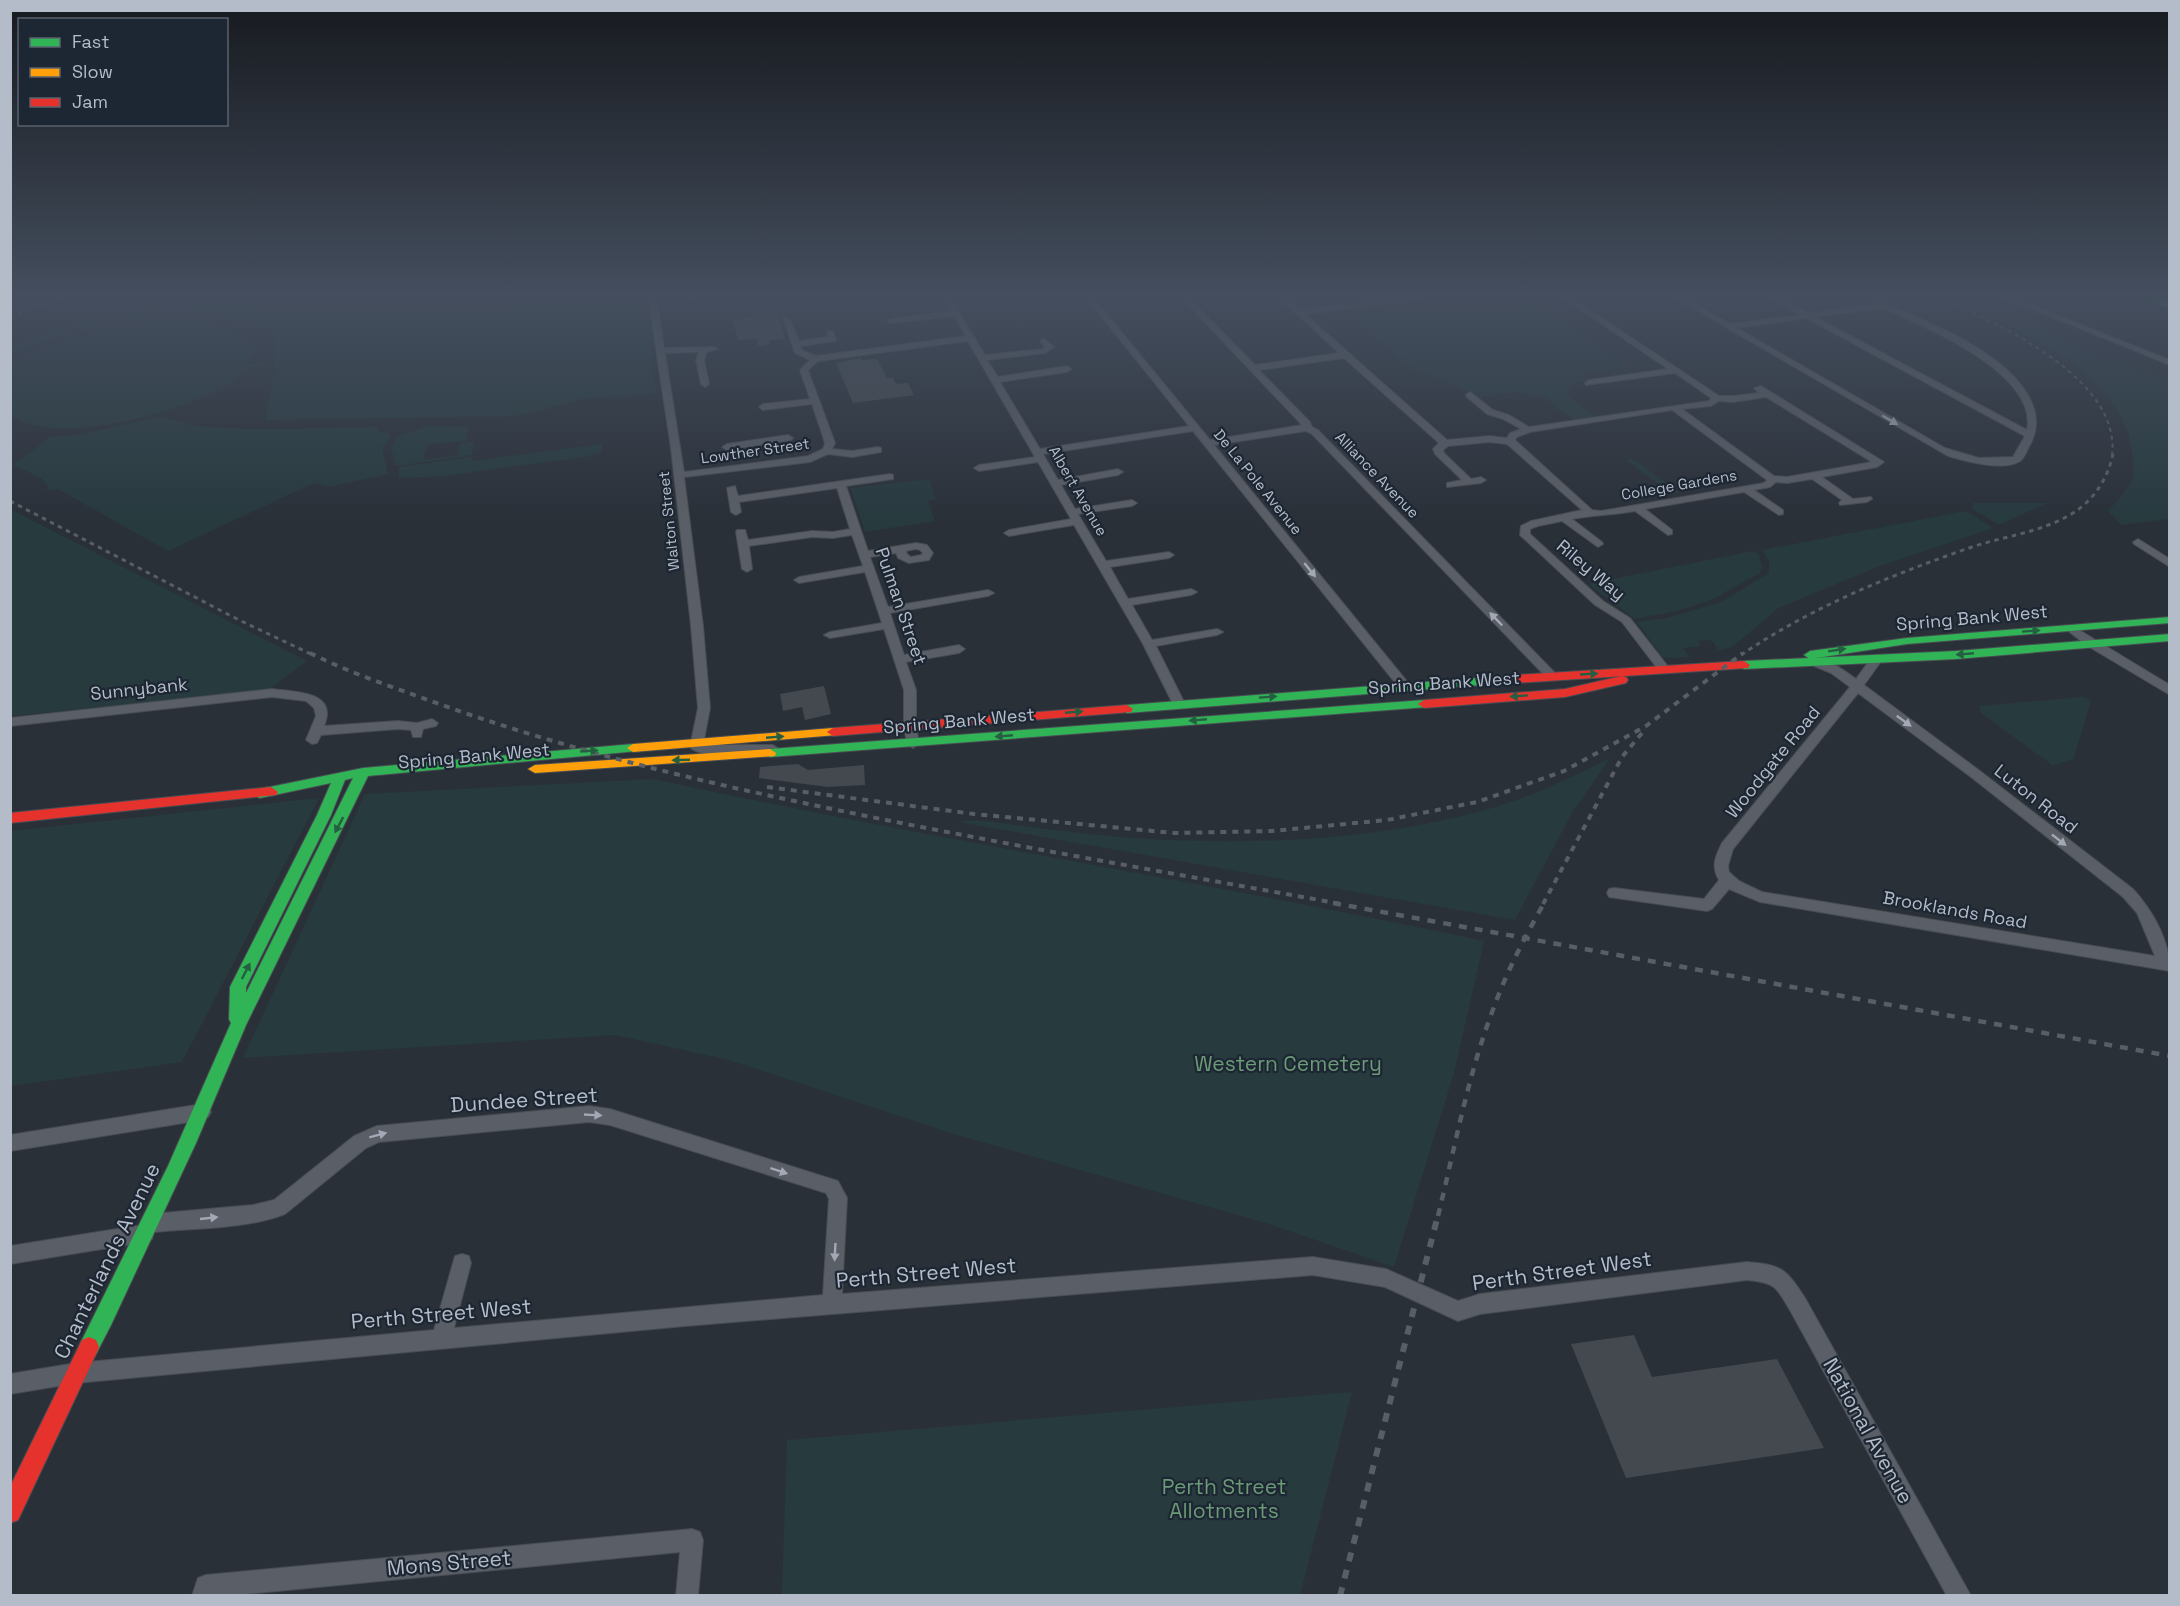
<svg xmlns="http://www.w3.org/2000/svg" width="2180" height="1606" font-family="'Space Grotesk',sans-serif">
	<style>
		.green { fill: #273a3e }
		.building { fill: #444950 }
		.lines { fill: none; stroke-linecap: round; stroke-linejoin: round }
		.street-casing { stroke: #484c53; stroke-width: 2 }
		.fast-casing { stroke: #484c53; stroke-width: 2 }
		.slow-casing { stroke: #484c53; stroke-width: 2 }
		.jam-casing { stroke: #484c53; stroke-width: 2 }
		.street { fill: #5a5e66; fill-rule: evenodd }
		.fast { fill: #30b455; fill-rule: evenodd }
		.slow { fill: #ff9f0a; fill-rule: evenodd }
		.jam { fill: #e5322d; fill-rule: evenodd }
		.rail-far4 { stroke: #595d64; stroke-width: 2; stroke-dasharray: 4 4; stroke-linecap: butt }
		.rail-far3 { stroke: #595d64; stroke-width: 3; stroke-dasharray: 4.5 4.5; stroke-linecap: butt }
		.rail-far2 { stroke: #595d64; stroke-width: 4; stroke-dasharray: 6 6; stroke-linecap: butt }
		.rail-far1 { stroke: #595d64; stroke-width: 4.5; stroke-dasharray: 8 8; stroke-linecap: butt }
		.rail { stroke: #595d64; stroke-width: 6; stroke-dasharray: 9 9; stroke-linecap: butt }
		.oneway { fill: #a2a9b5 }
		.oneway2 { fill: #255f41 }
		.labels { text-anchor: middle; stroke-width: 4.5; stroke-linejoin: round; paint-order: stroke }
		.far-street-label { font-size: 15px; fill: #b4bcc9; stroke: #1d2633 }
		.street-label { font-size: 18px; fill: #b4bcc9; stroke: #1d2633 }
		.near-park-label { font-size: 21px; fill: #6b9a76; stroke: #1d2633 }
		.near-street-label { font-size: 21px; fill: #b4bcc9; stroke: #1d2633 }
	</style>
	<rect width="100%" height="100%" fill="#2a3038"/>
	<!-- green -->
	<g class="green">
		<path d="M125,296H179L181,297L158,303L160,307L144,310Z"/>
		<path d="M248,296H645L656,394L587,398L516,416L265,420L273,378L276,337L272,331L263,326L240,319L183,314L201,297Z"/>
		<path d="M1437,296H1523L1629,367L1582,374L1590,381L1572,384L1566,395L1596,417L1575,420L1545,398L1516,392L1479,397L1430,375H1420L1341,308Z"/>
		<path d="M1947,296H1959L2099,357L2169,380V519L2121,525L2108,511C2116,502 2126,492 2131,482C2135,475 2133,459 2132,451C2124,374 2009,323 1947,296Z"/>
		<path d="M177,309L172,314L104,324L99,325L100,327L80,331L75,327L122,316Z"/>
		<path d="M206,319L214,320L204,325L222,329L235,324L240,325L230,331L244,338L252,349L266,348L252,353L249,364L263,363V365C258,368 251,366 246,369C242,371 239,377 236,379C230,384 223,388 216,391C168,415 58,446 11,416V364C47,342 105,329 147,324C168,322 187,326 206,319Z"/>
		<path d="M66,328L72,333L11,352V345Z"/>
		<path d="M153,418C172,417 187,426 207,427C267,431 316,428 378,427L380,432L392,435L382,448L388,474L328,487L314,483L168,551L58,489L47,491L48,486L41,478L12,464L29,454L49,437L78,435Z"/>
		<path d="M429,426L468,427L467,441L429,444L424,453L425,460L458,455L460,443L474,442L472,455L396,466L391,448L398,436Z"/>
		<path d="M603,444L601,452L584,457L444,476L399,478V467L472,457V461Z"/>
		<path d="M1632,459L1636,461L1680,493L1672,494L1626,460Z"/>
		<path d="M922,480H929L936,499L928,501L935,521L865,532L851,488Z"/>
		<path d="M1973,503H2047L1999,525L1972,509Z"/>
		<path d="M10,509L307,661L268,690L11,716Z"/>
		<path d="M1966,511L1993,528L1877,567L1777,609L1731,648L1719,650L1711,640L1698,641L1701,646L1683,648L1690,657L1663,658L1637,622L1667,618L1721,602L1769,573V561L1762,550Z"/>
		<path d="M1753,551L1759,554L1762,568L1760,573L1711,600L1677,611L1635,619L1588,584Z"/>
		<path d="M2083,697L2091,701L2073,760L2052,765L1980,712L1979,706Z"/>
		<path d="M1610,758L1572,813L1515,920L958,822L977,820C1034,827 1092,836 1149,839C1264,845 1381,840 1492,808C1533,796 1573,777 1610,758Z"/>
		<path d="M653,779C929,839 1208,882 1484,941L1454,1073L1394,1267L1269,1224L954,1134L729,1060L615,1035L243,1058L365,794Z"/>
		<path d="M319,798L182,1062L11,1086V831Z"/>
		<path d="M1352,1392L1300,1595H782L787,1440Z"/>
	</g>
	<!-- building -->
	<g class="building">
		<path d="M776,309L785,339L769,340L770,344L758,346L757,339L738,340L733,320L752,317L751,312Z"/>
		<path d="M861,358L862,360L877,359L887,378H893L896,384L908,383L914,395L853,403L836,363Z"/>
		<path d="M824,686L831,714L805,720L802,707L783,711L780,694Z"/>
		<path d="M798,764L808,770L864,765L865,785L828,787L759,778L760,767Z"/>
		<path d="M1634,1335L1652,1377L1777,1359L1824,1448L1626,1478L1571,1344Z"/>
	</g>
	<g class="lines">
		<defs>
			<g id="street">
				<path d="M648,296H656L664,348L714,347L718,349L707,352L704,360L709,384L705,387L701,384L696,360L699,352L665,353L684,472L808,456L823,449L825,443L812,404L763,410L759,407L763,404L810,399L800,370L810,360L795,353L783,317L790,319L799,341L828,337L827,331H833L836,341L800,346L803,351L816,356L966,336L954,316L891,323L887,321L891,319L951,311L943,296H949L985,355L1043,349L1045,347L1040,341L1044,339L1054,347L1045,353L987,360L998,377L1067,366L1071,369L1067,372L1000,382L1040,449L1189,426L1085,296H1092L1210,440L1302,425L1180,296H1187L1255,365L1339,353L1278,296H1285L1300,310L1411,296H1428L1425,298L1305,314L1447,440L1489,436L1507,438L1510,433L1521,429L1503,419L1487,414L1467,397L1466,395L1470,392L1493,410L1509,415L1529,427L1709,401L1711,398L1675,373L1586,385L1585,383L1589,380L1668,369L1561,296H1569L1719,396H1733L1759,393L1754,388L1761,386L1884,462L1877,467L1822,477L1853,499L1871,497L1872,499L1867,502L1840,505L1839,503L1842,500L1812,479L1787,483L1776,482L1770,487L1754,490L1783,510V514L1779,515L1744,492L1645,509L1672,530V534L1668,535L1635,511C1613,515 1593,515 1572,519L1602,542L1603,544L1598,547L1562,521L1538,526L1530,529V534L1603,601L1630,618L1670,669L1664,673L1660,672L1622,622L1595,605L1520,535L1521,526L1531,521L1582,510L1507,444L1489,442L1448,446L1443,450L1444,453L1471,479L1481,477L1486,480L1481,483L1447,487V483L1462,480L1435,454L1433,449L1439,443L1344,358L1259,370L1310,422L1312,427L1318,430L1558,676L1556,679H1548L1312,434L1306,431L1214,445L1409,684L1411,687L1409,690H1401L1193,431L1043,454L1058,480L1118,469L1123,472L1118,475L1061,485L1075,509L1132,500L1137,503L1132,506L1078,514L1106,561L1169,552L1174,555L1169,558L1110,567L1128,599L1191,589L1197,592L1191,595L1132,605L1152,640L1217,629L1223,632L1217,635L1156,646L1185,704L1179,708L1173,704L1143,644L1074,525L1009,536L1004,533L1009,530L1071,519L1038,462L979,471L974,468L979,465L1035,457L968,341L818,361L808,370L835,443L832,449L852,451L878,447L881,448V452L852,457L828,454L810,462L684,477L703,626L710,708L703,745H773L779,749L773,753C755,754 701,760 690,747L698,708L691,626L671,448ZM1766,397L1872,462L1787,477L1774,476L1682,409L1711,406L1719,401L1733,402ZM1672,410L1767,480L1764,483L1601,511L1592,510L1515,440L1517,437L1530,432Z"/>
				<path d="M687,296H695L696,297L692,299Z"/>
				<path d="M1672,296H1681L1731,324L1799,315L1767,296H1775L1809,313L1875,304L1860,296H1869C1915,317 1981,340 2016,379C2034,399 2043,421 2030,445C2027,450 2024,459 2020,461C2004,472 1965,461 1948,456ZM1883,308C1923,326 2039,373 2027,430L1815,317ZM1806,318L2025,436L2013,457L1979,458L1945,448L1737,328Z"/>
				<path d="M2000,296H2009L2170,360V365Z"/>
				<path d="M788,435L793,438L791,440L727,450L722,447L727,444Z"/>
				<path d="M890,474L893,475V479L846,486L868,551L916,543L927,545L933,553L929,560L909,563L898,558L896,553L870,557L888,607L988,590L994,593L988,596L890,613L904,655L959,645L965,649L959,653L906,662L916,690V726L919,744L913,748L907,744L904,726V690L884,629L830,638L824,635L830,632L882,623L865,572L799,583L794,580L799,577L863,566L852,535L833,538L812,537L749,546L752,569L747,572L742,569L736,532L737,530H745L748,540L812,531L833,532L850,529L837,488L739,502L741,512L736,515L731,512L727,488L735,486L738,496ZM916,549L920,550L923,553L921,555L911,557L907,554L906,551Z"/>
				<path d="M2138,539L2170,559V567L2134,544L2133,542Z"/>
				<path d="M2071,625L2170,685V695L2086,645L2067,630L2065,628Z"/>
				<path d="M1876,656L1882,660L1864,685L1980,771L2133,889C2153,911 2170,941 2170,971L1760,902L1729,889L1712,909L1707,911L1609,897L1607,893L1609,889L1614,888L1704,899L1719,880C1711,867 1715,857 1722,843L1850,687L1831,673L1814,666L1812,663L1814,660C1828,658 1845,671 1856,679L1872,657ZM1858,693L1971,777L2123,897L2137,913L2155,956L1762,892L1739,881L1729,872L1728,866L1733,849Z"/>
				<path d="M272,689C295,692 339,691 324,726L398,721L417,723L432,719L438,723L436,726L423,729L421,737H413L411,730L398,729L321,735L317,743L312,744L306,740L316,716L314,708L306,701L272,697L10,726V718Z"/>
				<path d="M202,1104L208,1107L211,1112L208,1117L202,1120L10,1151V1135Z"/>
				<path d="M589,1106L610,1109L838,1181L847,1198L842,1294L1313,1257L1386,1269L1458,1301L1480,1294L1747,1262C1783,1265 1786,1269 1805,1298L1971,1596H1947L1791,1312C1776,1287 1777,1283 1747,1280L1480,1314L1458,1321L1385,1287L1313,1275L685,1326L76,1383L10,1394V1374L76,1363L434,1330L453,1263L455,1256L462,1254L469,1256L471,1263L454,1328L823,1295L829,1199L826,1193L610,1125L589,1122L379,1142L366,1148L285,1214C247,1229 195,1228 154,1232L152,1239L145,1242L10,1264V1246L142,1225L144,1217L151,1214L253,1205L274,1200L354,1136L377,1126Z"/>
				<path d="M692,1529L700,1532L703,1540L698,1596H676L680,1552L226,1596H192L198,1578L206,1575Z"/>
			</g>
			<g id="fast">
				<path d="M2139,296H2149L2170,303V308Z"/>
				<path d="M2170,617V623L1907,644L1810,659L1804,655L1810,651L1907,638Z"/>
				<path d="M2170,634V641L1956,659L1744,669L1738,665L1744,661L1956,651Z"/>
				<path d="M1515,675L1521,679L1519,682L1127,713L1121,709L1127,705Z"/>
				<path d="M1424,700L1428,701L1430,704L1428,707L770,757L764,753L770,749Z"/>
				<path d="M633,744L639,748L638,751L368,776L246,1025L196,1143L111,1325L96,1354L89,1357L82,1354L79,1347L82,1340L168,1166L231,1023L229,1019L230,987L317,815L331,783L260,798L255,796L253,793L255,790L363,768ZM353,778L246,993V987L331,815L345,780Z"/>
			</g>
			<g id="slow">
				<path d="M833,728L839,732L837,735L633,752L627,748L633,744Z"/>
				<path d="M770,749L776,753L775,756L535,773L528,769L535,765Z"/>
			</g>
			<g id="jam">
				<path d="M1744,661L1750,665L1748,668L1515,683L1509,679L1515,675Z"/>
				<path d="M1622,676L1626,677L1628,680L1626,683L1565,697L1424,708L1418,704L1424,700L1565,689Z"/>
				<path d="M1127,705L1133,709L1131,712L833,736L827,732L833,728Z"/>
				<path d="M271,787L278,792L276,795L10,823V813Z"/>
				<path d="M89,1337L96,1340L99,1347L96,1354L18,1520L10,1523V1487L82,1340Z"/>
			</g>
		</defs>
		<!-- street casing -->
		<use href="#street" class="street-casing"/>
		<!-- fast casing -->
		<use href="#fast" class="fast-casing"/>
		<!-- slow casing -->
		<use href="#slow" class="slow-casing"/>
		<!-- jam casing -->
		<use href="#jam" class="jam-casing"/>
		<!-- street -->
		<use href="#street" class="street"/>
		<!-- fast -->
		<use href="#fast" class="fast"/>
		<!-- slow -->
		<use href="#slow" class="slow"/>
		<!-- jam -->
		<use href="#jam" class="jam"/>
		<!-- rail-far4 -->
		<g class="rail-far4">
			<path d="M1936,296C1994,322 2122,377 2112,456"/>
			<path d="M10,317L63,296"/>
		</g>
		<!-- rail-far3 -->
		<g class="rail-far3">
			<path d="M10,501L239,620L313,655"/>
			<path d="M1741,655C1812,607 1889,576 1969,548C2003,536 2041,533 2073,513C2094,500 2108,478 2113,454"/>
		</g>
		<!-- rail-far2 -->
		<g class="rail-far2">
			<path d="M310,653C342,669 375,681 409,693C521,735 636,766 753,792C947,835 1144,868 1341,904"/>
			<path d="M767,787L974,814L1174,833L1272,831L1387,820L1477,802L1564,771L1646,726L1743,653"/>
			<path d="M1543,904L1622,757L1642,733"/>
		</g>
		<!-- rail-far1 -->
		<g class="rail-far1">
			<path d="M1333,903L2170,1056"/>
			<path d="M1438,1216C1455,1147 1468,1074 1494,1007C1507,971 1525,937 1544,903"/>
		</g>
		<!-- rail -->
		<path class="rail" d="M1340,1596L1438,1215"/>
	</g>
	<!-- one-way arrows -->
	<defs><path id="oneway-solid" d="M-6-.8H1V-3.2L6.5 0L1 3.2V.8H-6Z" transform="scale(1.5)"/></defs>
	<g class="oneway">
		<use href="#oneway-solid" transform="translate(1890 420) rotate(30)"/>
		<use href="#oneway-solid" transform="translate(1310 570) rotate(51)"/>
		<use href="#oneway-solid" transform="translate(1496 619) rotate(-134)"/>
		<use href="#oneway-solid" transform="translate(1904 721) rotate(36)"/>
		<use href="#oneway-solid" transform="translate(2059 840) rotate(38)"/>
		<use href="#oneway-solid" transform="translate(593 1115) rotate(3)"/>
		<use href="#oneway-solid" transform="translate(378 1135) rotate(-15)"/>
		<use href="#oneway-solid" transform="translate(779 1171) rotate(18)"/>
		<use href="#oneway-solid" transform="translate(209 1218) rotate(-6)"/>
		<use href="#oneway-solid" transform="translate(835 1252) rotate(93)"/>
	</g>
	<g class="oneway2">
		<use href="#oneway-solid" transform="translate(2031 631) rotate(-4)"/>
		<use href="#oneway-solid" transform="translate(1837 650) rotate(-9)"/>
		<use href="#oneway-solid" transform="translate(1965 654) rotate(175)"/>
		<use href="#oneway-solid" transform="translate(1589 674) rotate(-3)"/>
		<use href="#oneway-solid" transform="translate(1519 696) rotate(176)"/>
		<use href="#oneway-solid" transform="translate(1268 697) rotate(-4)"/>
		<use href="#oneway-solid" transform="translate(1074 712) rotate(-5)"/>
		<use href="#oneway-solid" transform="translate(1198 720) rotate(175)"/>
		<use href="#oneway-solid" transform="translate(1004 736) rotate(175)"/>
		<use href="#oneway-solid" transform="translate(775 737) rotate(-5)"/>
		<use href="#oneway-solid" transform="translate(589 751) rotate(-4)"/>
		<use href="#oneway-solid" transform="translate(681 760) rotate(178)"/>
		<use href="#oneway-solid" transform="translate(339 825) rotate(118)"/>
		<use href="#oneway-solid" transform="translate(246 971) rotate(-63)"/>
	</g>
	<!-- sky -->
	<linearGradient id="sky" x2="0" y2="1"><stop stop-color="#171a1f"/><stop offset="0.57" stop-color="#444e5e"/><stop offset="1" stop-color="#444e5e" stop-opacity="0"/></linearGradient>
	<rect width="2180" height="520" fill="url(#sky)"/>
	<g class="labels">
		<!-- far-street labels -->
		<g class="far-street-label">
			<text transform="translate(755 451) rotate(-8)" y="5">Lowther Street</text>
			<text transform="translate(1377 475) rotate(46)" y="5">Alliance Avenue</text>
			<text transform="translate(1258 482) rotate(51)" y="5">De La Pole Avenue</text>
			<text transform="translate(1679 485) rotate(-10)" y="5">College Gardens</text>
			<text transform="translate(1078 491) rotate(60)" y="5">Albert Avenue</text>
			<text transform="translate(669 521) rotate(-96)" y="5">Walton Street</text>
		</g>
		<!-- street labels -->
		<g class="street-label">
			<text transform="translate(1591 570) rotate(40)" y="6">Riley Way</text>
			<text transform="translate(901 606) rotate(71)" y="6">Pulman Street</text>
			<text transform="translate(1972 618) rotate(-5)" y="6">Spring Bank West</text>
			<text transform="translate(1444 683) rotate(-4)" y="6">Spring Bank West</text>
			<text transform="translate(139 689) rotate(-6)" y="6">Sunnybank</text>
			<text transform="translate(959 721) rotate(-5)" y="6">Spring Bank West</text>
			<text transform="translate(474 756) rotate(-5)" y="6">Spring Bank West</text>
			<text transform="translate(1773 762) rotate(-51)" y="6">Woodgate Road</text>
			<text transform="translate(2036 799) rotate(38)" y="6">Luton Road</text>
			<text transform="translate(1955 910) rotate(10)" y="6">Brooklands Road</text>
		</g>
		<!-- near-park labels -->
		<g class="near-park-label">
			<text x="1288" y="1071">Western Cemetery</text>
			<text x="1224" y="1494">Perth Street<tspan x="1224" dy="24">Allotments</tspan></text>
		</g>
		<!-- near-street labels -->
		<g class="near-street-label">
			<text transform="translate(524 1100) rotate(-4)" y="7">Dundee Street</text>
			<text transform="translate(107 1261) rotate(-64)" y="7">Chanterlands Avenue</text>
			<text transform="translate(1562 1271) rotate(-8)" y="7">Perth Street West</text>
			<text transform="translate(926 1273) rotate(-5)" y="7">Perth Street West</text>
			<text transform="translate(441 1314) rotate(-5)" y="7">Perth Street West</text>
			<text transform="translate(1868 1431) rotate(61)" y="7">National Avenue</text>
			<text transform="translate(449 1563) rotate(-5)" y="7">Mons Street</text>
		</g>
	</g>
	<!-- border -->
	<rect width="2180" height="1606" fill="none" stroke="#b4bcc9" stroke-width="24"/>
	<!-- legend -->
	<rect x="18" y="18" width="210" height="108" fill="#1d2633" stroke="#59626f" stroke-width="1.5"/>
	<rect x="30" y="38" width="30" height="9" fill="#30b455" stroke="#59626f" stroke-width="1.5"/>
	<text x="72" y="48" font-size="18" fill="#b4bcc9">Fast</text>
	<rect x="30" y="68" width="30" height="9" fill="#ff9f0a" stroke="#59626f" stroke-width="1.5"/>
	<text x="72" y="78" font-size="18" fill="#b4bcc9">Slow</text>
	<rect x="30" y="98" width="30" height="9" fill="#e5322d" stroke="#59626f" stroke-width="1.5"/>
	<text x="72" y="108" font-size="18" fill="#b4bcc9">Jam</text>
</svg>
